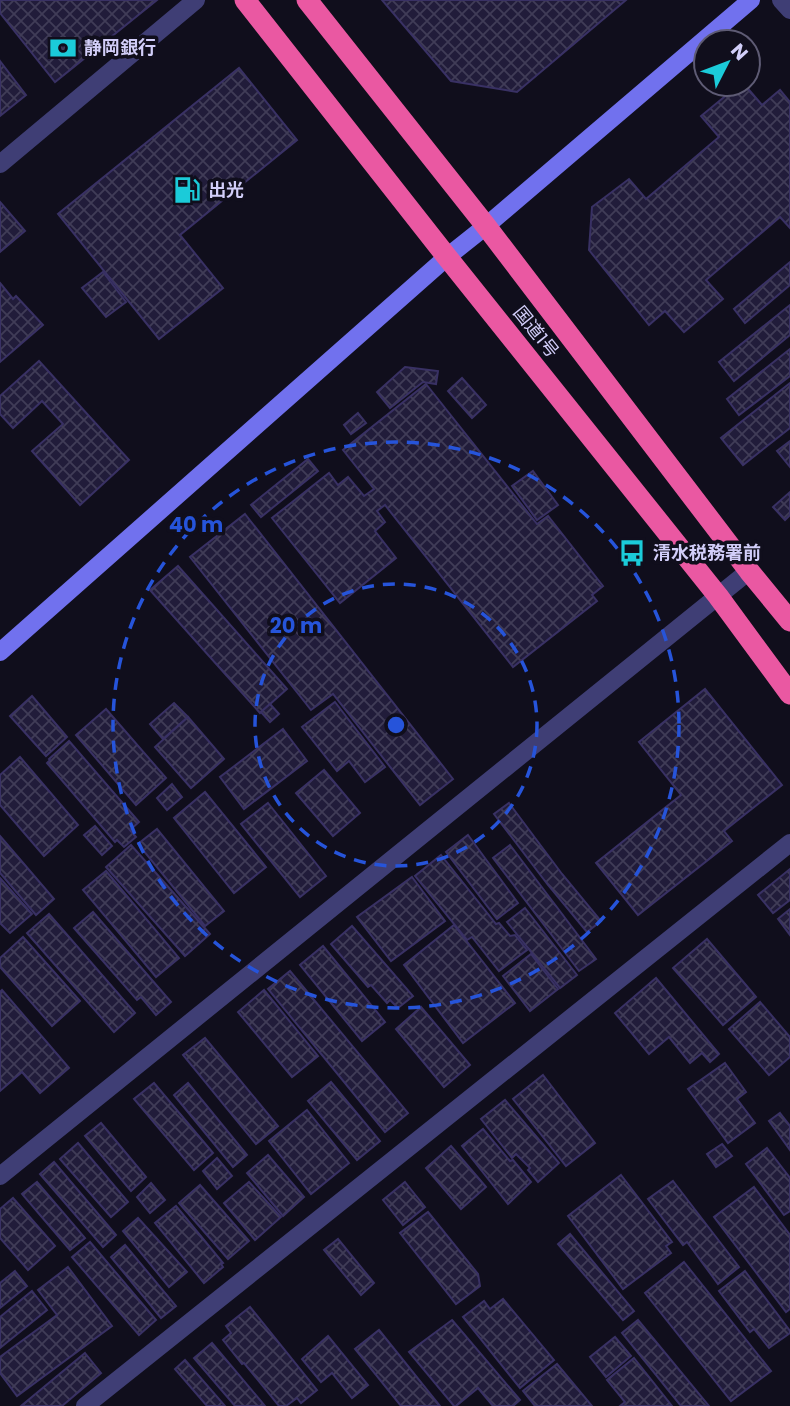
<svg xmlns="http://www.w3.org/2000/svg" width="790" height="1406" font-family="Poppins,'Noto Sans JP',sans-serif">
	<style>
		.building { fill: url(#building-cross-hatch); stroke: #393164; stroke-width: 2 }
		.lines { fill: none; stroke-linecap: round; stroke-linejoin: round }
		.street { stroke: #3f3e75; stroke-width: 18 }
		.secondary { stroke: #7171ee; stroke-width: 18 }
		.highway { stroke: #ea58a2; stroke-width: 21 }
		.ring { fill: none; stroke: #2654da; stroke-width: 3.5; stroke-dasharray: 12 9 }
		.labels { text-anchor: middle; stroke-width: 7; stroke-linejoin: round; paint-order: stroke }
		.poi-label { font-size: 18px; font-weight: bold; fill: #d2cef9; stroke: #100e1c; text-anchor: start }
		.street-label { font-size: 18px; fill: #d2cef9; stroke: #100e1c }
		.centre { fill: #2654da; stroke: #100e1c; stroke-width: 3.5 }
		.ring-label { font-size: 21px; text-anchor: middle; font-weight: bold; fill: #2654da; stroke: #100e1c; stroke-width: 7; stroke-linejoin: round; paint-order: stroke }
	</style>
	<defs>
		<pattern id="building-cross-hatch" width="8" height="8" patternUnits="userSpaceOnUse" patternTransform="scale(1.75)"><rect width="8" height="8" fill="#211c3a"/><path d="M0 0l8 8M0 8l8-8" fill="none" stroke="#403c57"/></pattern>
	</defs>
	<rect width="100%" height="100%" fill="#100e1c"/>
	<!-- building -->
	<g class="building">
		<path d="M0,0H157L55,82L0,13Z"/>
		<path d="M382,0H626L517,92L451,81Z"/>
		<path d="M0,61L26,95L0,116Z"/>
		<path d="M239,68L297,140L180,235L223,288L159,339L58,214Z"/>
		<path d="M740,84H744L762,105L780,90L790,102V228L780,217L706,280L723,299L684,332L665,311L649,325L589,250L592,207L629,179L646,199L719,137L701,116Z"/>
		<path d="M0,202L25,231L0,252Z"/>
		<path d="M790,262V285L745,323L734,309Z"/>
		<path d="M103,272L126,302L106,317L82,288Z"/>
		<path d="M0,283L13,299L16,296L43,325L0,362Z"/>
		<path d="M790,305V335L734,381L719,362Z"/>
		<path d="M790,349V376L739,415L727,399Z"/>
		<path d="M39,361L129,460L80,505L32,451L63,424L42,401L13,428L0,414V396Z"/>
		<path d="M405,367L438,371L436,384L423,382L390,408L377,392Z"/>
		<path d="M462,378L486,405L472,418L448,391Z"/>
		<path d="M790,383V428L743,465L721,438Z"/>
		<path d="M426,384L537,524L548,516L603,586L592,595L597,601L513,667L385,505L377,511L385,522L375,531L396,558L340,603L272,518L329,473L338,485L348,477L364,496L374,489L343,450Z"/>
		<path d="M358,413L366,423L351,434L344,425Z"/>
		<path d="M790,441V467L777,451Z"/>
		<path d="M308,459L318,471L261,517L251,505Z"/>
		<path d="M533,471L558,505L537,520L512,486Z"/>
		<path d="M790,492V515L785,520L773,507Z"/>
		<path d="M245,514L453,779L420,805L333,694L311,710L190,557Z"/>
		<path d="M178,566L287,689L260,713L150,590Z"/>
		<path d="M705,689L782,785L724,831L732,841L638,915L596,863L681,795L639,742Z"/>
		<path d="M32,696L67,737L46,756L10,716Z"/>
		<path d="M335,702L385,767L365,782L349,761L337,771L302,727Z"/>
		<path d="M174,703L188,717L163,739L150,724Z"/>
		<path d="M270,704L279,714L270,722L261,712Z"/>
		<path d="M106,709L166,778L136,805L76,735Z"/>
		<path d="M188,717L224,759L191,788L155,747Z"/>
		<path d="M283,729L307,761L244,809L220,777Z"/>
		<path d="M69,741L139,822L130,830L136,837L124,847L117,840L115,842L47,763L50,760L49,759Z"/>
		<path d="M20,757L78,825L44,856L0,805V775Z"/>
		<path d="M324,770L360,813L333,836L296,793Z"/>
		<path d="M172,784L182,797L167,810L157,798Z"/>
		<path d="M205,792L266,867L234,893L174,818Z"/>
		<path d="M268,803L326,876L300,897L241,824Z"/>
		<path d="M509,803L562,874L601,921L587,932L548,885L494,814Z"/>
		<path d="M95,826L112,846L102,855L84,835Z"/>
		<path d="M157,829L224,911L205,926L138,844Z"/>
		<path d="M468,835L518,903L497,919L446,852Z"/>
		<path d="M0,836L54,899L36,915L0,873Z"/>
		<path d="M131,845L210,934L185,956L106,867Z"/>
		<path d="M510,845L596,959L579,971L493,858Z"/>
		<path d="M441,855L496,924L499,923L510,936L515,935L527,950L499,971L472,937L467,940L415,876Z"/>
		<path d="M790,869V900L773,913L758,895Z"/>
		<path d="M106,871L179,958L156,977L83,890Z"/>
		<path d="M412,877L445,921L391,961L357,917Z"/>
		<path d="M0,878L32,914L10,933L0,923Z"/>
		<path d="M525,908L577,975L560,988L507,922Z"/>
		<path d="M790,909V935L778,919Z"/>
		<path d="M93,912L171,1002L156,1015L141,997L137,1000L74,928Z"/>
		<path d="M49,914L135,1013L114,1032L27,933Z"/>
		<path d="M454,925L515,1003L463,1043L404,965Z"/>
		<path d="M352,926L413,996L398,1008L390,1000L387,1003L371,985L368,987L331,944Z"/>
		<path d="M23,937L80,1001L52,1026L0,967V958Z"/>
		<path d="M707,939L756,997L723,1025L673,968Z"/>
		<path d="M323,946L385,1022L362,1041L300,965Z"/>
		<path d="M531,954L558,989L530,1011L503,976Z"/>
		<path d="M290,971L408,1113L385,1132L268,989Z"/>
		<path d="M656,978L719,1054L710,1062L702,1053L690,1063L669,1037L649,1054L615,1013Z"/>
		<path d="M2,990L69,1068L40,1093L22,1072L0,1091V992Z"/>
		<path d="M264,990L318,1056L292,1077L238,1012Z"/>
		<path d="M760,1002L790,1037V1057L769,1075L729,1029Z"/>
		<path d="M421,1007L470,1065L444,1087L396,1029Z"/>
		<path d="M205,1038L278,1126L256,1144L183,1055Z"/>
		<path d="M725,1063L746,1092L737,1099L755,1123L728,1143L688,1089Z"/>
		<path d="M543,1075L595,1143L566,1166L513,1099Z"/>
		<path d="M331,1082L380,1141L357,1160L308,1101Z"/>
		<path d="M154,1083L213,1153L194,1170L134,1099Z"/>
		<path d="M188,1083L247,1155L233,1167L174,1095Z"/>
		<path d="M505,1100L559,1163L538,1182L528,1170L530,1168L516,1154L512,1158L481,1119Z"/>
		<path d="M307,1110L349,1163L311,1194L269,1141Z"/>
		<path d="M780,1113L790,1126V1150L769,1121Z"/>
		<path d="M101,1123L146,1177L131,1191L85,1136Z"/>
		<path d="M483,1129L510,1161L513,1160L531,1182L508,1204L462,1146Z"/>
		<path d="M78,1143L128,1202L111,1217L60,1159Z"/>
		<path d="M722,1144L732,1156L716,1167L707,1154Z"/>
		<path d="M451,1146L486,1187L461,1209L426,1168Z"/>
		<path d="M767,1148L790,1178V1211L784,1215L746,1164Z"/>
		<path d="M268,1155L304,1197L283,1216L247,1173Z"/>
		<path d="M217,1158L232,1176L217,1189L203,1171Z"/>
		<path d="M54,1162L116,1235L103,1247L40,1174Z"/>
		<path d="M621,1175L672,1242L666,1246L671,1253L623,1289L568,1216Z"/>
		<path d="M673,1181L739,1267L718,1284L687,1242L683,1245L648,1199Z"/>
		<path d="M37,1182L85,1238L70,1250L22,1194Z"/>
		<path d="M249,1182L281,1217L255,1240L224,1203Z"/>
		<path d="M405,1182L425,1207L403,1225L383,1200Z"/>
		<path d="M151,1183L165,1200L150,1213L137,1197Z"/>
		<path d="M200,1185L249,1241L228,1259L179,1203Z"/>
		<path d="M754,1187L790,1235V1309L786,1312L714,1217Z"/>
		<path d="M13,1198L55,1246L28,1270L0,1238V1209Z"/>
		<path d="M176,1206L223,1263L221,1264L223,1267L204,1283L155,1223Z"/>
		<path d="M428,1212L478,1274L480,1286L456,1304L400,1233Z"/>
		<path d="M138,1218L187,1272L169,1287L123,1231Z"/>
		<path d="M570,1234L634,1311L623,1320L558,1244Z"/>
		<path d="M338,1239L374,1283L361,1295L324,1250Z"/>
		<path d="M90,1242L156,1320L139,1335L72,1257Z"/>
		<path d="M125,1245L176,1306L161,1318L111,1257Z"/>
		<path d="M684,1262L771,1371L731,1401L645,1293Z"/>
		<path d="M68,1267L112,1326L17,1396L0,1373V1357L57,1315L38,1290Z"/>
		<path d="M15,1271L27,1286L0,1308V1283Z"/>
		<path d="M745,1271L790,1331V1333L769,1348L754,1329L750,1332L719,1291Z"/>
		<path d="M32,1291L47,1310L0,1348V1317Z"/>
		<path d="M503,1299L554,1360L520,1388L463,1317L484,1301L490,1309Z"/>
		<path d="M250,1307L317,1390L301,1403L297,1398L286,1406H279L244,1363L242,1364L223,1340L231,1333L226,1326Z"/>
		<path d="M452,1320L520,1400L513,1406H493L478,1388L456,1406H454L409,1352Z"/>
		<path d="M638,1320L709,1406H681L622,1333Z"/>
		<path d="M379,1330L440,1406H401L355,1349Z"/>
		<path d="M328,1336L368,1385L352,1398L332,1373L321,1382L302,1359Z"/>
		<path d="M615,1337L631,1356L606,1377L590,1357Z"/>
		<path d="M212,1343L265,1406H235L194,1358Z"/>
		<path d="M85,1353L101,1373L62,1406H21Z"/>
		<path d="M634,1358L672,1406H620L625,1402L607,1380Z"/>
		<path d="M185,1360L225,1406H207L175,1369Z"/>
		<path d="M557,1364L592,1406H535L523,1391Z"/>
	</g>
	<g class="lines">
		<!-- street -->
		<g class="street">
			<path d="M781,0L790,10"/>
			<path d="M0,164L196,0"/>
			<path d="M0,1176L749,571"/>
			<path d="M85,1406L790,843"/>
		</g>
		<!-- secondary -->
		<path class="secondary" d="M0,652L447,257L486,226L751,0"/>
		<!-- highway -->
		<g class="highway">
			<path d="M245,0L447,257L718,596L790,694"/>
			<path d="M307,0L486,226L749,571L790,621"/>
		</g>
	</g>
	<!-- distance rings -->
	<g class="ring">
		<circle cx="396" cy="725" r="141"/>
		<circle cx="396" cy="725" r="283"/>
	</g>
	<!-- icons -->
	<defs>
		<symbol id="bank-bare" viewBox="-9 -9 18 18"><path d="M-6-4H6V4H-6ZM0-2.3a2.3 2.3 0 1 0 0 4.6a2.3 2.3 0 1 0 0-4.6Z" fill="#1bcbd9" stroke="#100e1c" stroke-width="2.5" paint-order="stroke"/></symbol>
		<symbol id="fuel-bare" viewBox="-9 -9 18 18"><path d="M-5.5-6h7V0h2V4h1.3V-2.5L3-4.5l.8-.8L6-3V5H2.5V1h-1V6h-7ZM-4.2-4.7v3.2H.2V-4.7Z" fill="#1bcbd9" stroke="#100e1c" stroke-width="2.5" paint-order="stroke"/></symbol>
		<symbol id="bus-bare" viewBox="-9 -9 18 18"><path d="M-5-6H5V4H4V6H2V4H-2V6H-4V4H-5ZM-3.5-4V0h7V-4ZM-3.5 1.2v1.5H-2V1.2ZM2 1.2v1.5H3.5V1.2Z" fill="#1bcbd9" stroke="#100e1c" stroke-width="2.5" paint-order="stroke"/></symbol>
	</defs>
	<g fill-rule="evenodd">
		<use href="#bank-bare" x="44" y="29" width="38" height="38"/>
		<use href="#fuel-bare" x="168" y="171" width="38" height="38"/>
		<use href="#bus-bare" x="613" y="534" width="38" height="38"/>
	</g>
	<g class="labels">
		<!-- poi labels -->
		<g class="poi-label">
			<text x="84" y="54">静岡銀行</text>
			<text x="208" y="196">出光</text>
			<text x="653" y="559">清水税務署前</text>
		</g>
		<!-- street labels -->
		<g class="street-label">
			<text transform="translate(536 332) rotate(51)" y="6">国道1号</text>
		</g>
	</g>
	<circle cx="396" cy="725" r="10" class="centre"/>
	<g class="ring-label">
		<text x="196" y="532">40 m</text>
		<text x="296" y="633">20 m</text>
	</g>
	<!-- north arrow -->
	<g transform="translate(727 63) rotate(48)"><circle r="33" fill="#100e1c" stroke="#5e5b74" stroke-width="2"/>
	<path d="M0-5L12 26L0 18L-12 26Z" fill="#1bcbd9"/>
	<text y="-10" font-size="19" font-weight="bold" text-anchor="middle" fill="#d2cef9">N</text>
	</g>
</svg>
